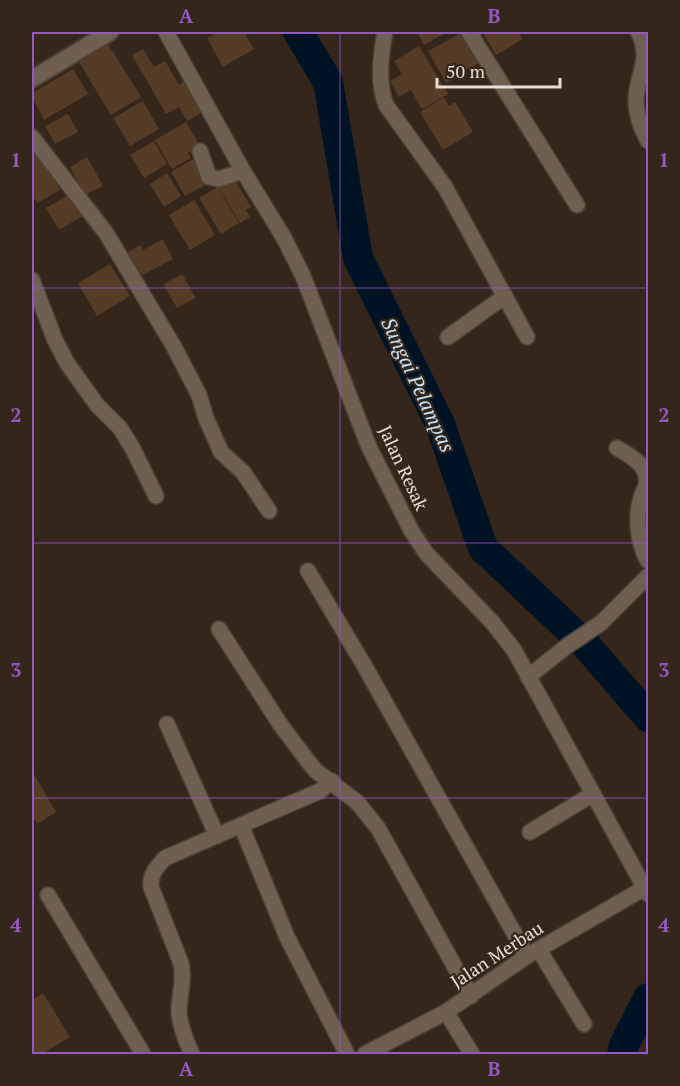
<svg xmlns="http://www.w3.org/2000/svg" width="680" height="1086" font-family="'PT Serif',serif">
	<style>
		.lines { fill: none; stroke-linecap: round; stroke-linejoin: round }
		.river { stroke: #001325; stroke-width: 30 }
		.building { fill: #543c26 }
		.minor-casing { stroke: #4c4136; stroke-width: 18 }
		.secondary-casing { stroke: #4c4136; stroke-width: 20 }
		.minor { stroke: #6f5f51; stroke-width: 15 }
		.secondary { stroke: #6f5f51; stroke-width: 16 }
		.grid { fill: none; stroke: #9658c4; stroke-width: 1.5; stroke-opacity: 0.55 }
		.labels { text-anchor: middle; stroke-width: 4.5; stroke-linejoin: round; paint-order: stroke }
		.street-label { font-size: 18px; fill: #e7ded5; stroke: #34261a }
		.water-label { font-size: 20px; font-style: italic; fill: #c6e3fc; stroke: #34261a }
		.neatline { fill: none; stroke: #9658c4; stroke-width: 2 }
		.grid-label { font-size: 20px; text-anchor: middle; font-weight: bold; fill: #9658c4 }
	</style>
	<rect width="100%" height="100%" fill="#34261a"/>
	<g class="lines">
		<!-- river -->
		<g class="river">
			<path d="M298,32L328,82L358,258L440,424L483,548L585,644L648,717"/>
			<path d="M622,1054L624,1045L648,998"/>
		</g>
	</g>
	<!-- building -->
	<g class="building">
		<path d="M218,32H244L254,49L223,67L207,38Z"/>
		<path d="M417,32H447L424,45Z"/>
		<path d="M463,32L481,62L446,83L428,51Z"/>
		<path d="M482,32H518L523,39L496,55Z"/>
		<path d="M108,44L141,97L111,115L79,62Z"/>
		<path d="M419,46L448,94L422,109L411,90L399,97L390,81L402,74L394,61Z"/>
		<path d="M143,49L154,67L165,61L179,85L186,80L205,111L187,121L179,107L166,114L132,55Z"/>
		<path d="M73,69L88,94L44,120L32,97V93Z"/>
		<path d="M444,97L449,106L455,102L473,132L443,150L420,112Z"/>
		<path d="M143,101L159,129L130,146L113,118Z"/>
		<path d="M68,114L78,132L55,144L45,126Z"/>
		<path d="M186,122L200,146L188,153L191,158L172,169L155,140Z"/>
		<path d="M154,141L167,164L144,178L130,155Z"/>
		<path d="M37,151L60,190L37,203L32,194V154Z"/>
		<path d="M87,157L103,186L85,195L70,167Z"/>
		<path d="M195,158L209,183L185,196L171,172Z"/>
		<path d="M167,173L181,196L164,207L150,184Z"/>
		<path d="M234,179L251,207L246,210L250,217L240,223L219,188Z"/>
		<path d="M218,187L239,223L221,234L199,198Z"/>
		<path d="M70,194L83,216L59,230L46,208Z"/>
		<path d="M194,200L215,235L190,250L169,215Z"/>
		<path d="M163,239L173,259L141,276L128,252L141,245L143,250Z"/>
		<path d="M110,264L130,296L97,316L78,283Z"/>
		<path d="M182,274L196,298L177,308L163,284Z"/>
		<path d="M32,771L56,812L37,824L32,815Z"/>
		<path d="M43,993L70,1037L42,1054H35L32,1048V1000Z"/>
	</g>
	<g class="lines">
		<defs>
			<g id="minor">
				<path d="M166,32L243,171L284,238L303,276L369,447L411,530L426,553L492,622L514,650L648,894"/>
				<path d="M385,32C381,55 377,82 386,105L445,187L527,337"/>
				<path d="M469,32L577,205"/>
				<path d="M638,32C653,58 636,75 636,101C636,116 641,128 648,141"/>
				<path d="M32,137L106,233L173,345L199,395L206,418L221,452L243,472L269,511"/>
				<path d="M200,151L209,177L219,179L243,171"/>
				<path d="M32,280L55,340L67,363L97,405L120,428L133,449L156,496"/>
				<path d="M448,337L505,296"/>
				<path d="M617,448C631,456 650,466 646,485C645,490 642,493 641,498C635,516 638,545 648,561"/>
				<path d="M308,571L364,665L527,956"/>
				<path d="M219,629L280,724L307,760L316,771L357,802L378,828L471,996"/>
				<path d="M528,677L567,646L601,623L648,576"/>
				<path d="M167,724L217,836"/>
				<path d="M241,825L287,937L347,1054"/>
				<path d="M530,832L593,794"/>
				<path d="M48,895L143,1054"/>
				<path d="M539,950L584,1024"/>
				<path d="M446,1012L472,1054"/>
				<path d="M192,1054C186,1041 180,1027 179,1012C179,995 185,980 181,963L151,887C150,874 156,868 165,858L320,791L332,781"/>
				<path d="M365,1054L446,1012L527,956L648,886"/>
			</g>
			<path id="secondary" d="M32,79L110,32"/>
		</defs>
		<!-- minor casing -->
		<use href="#minor" class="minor-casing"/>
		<!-- secondary casing -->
		<use href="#secondary" class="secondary-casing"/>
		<!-- minor -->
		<use href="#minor" class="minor"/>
		<!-- secondary -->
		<use href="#secondary" class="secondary"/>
	</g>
	<!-- grid -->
	<path class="grid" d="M340,32V1054M32,288H648M32,543H648M32,798H648"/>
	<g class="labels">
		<!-- street labels -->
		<g class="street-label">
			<text transform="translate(403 468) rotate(65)" y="6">Jalan Resak</text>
			<text transform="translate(497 955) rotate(-33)" y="6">Jalan Merbau</text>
		</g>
		<!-- water labels -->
		<g class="water-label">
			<text transform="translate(418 385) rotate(65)" y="7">Sungai Pelampas</text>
		</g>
	</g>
	<!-- border -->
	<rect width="680" height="1086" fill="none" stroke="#34261a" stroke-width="66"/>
	<!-- scale -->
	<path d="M437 78v9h123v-9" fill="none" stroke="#e7ded5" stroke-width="3"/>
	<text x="446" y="78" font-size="18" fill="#e7ded5" stroke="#34261a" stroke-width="4.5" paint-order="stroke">50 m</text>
	<rect x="33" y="33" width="614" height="1020" class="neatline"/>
	<g class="grid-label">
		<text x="186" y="23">A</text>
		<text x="494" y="23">B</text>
		<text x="16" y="167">1</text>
		<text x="664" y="167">1</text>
		<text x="16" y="422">2</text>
		<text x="664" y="422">2</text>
		<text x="16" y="677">3</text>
		<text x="664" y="677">3</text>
		<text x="16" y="932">4</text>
		<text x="664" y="932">4</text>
		<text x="186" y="1076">A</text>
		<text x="494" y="1076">B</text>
	</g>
</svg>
